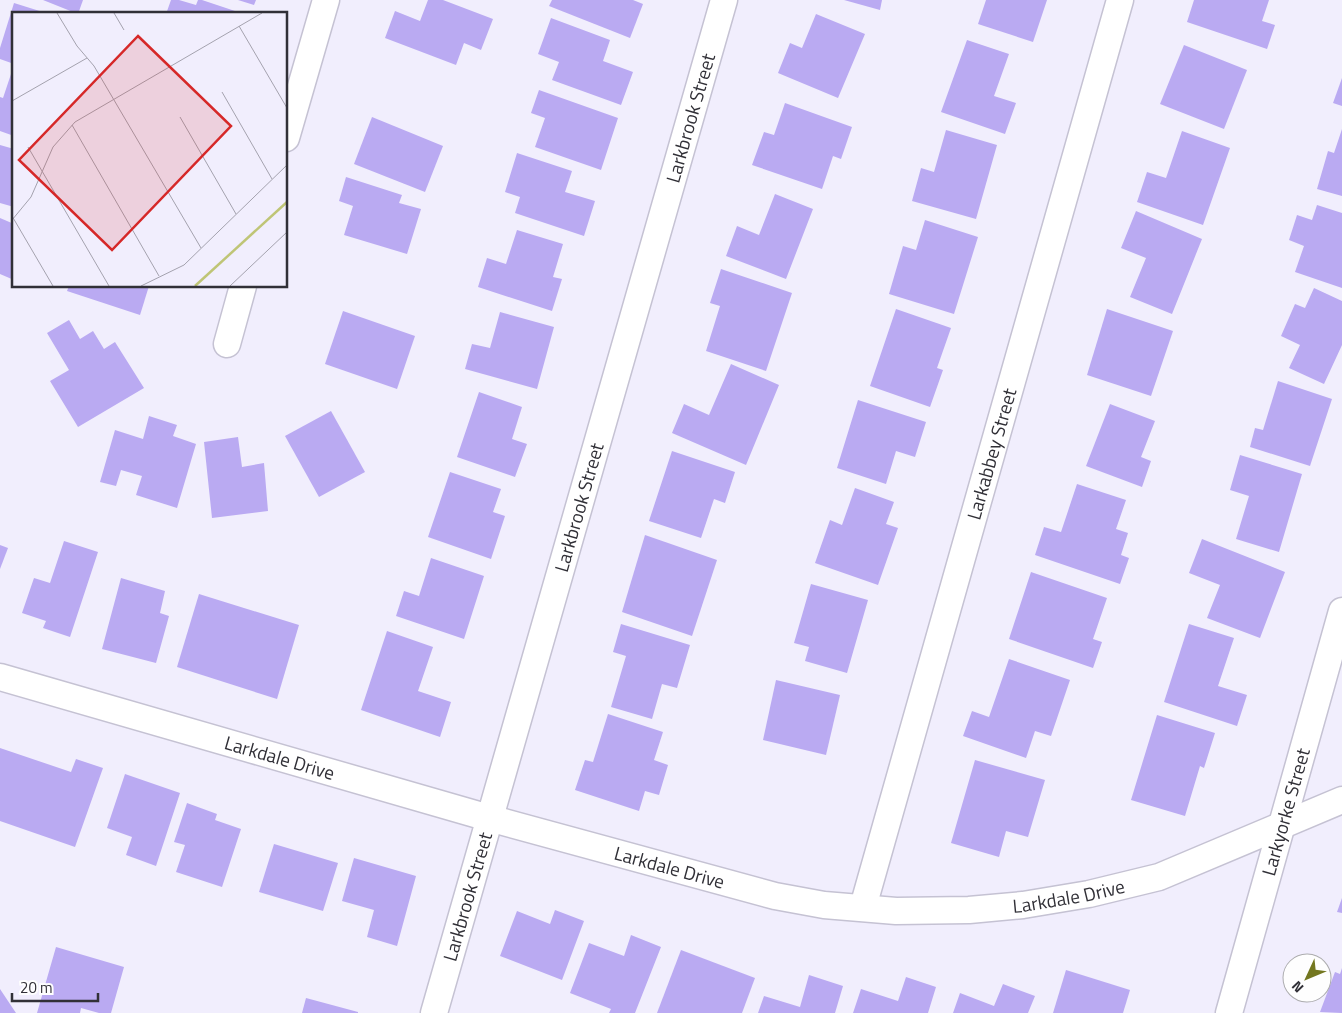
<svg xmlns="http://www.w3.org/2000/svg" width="1342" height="1013" font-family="'Titillium Web',sans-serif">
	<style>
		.building { fill: #baaaf2 }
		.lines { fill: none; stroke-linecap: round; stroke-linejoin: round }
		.minor-casing { stroke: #c5c2d3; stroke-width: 29 }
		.minor { stroke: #fff; stroke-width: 26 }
		.labels { text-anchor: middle; stroke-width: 4; stroke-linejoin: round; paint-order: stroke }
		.street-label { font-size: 19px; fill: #313037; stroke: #fefefe }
		.inset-river { fill: none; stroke: #bfc576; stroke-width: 2.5 }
		.inset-road { fill: none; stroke: #a4a2ae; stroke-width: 1 }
		.view { fill: #d62828; fill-opacity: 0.15; stroke: #d62828; stroke-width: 2.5 }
		.inset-edge { fill: none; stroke: #313037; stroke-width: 2.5 }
	</style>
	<rect width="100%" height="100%" fill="#f1eefd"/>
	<!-- building -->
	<g class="building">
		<path d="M43,0H83L78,14Z"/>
		<path d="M171,0H179L196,5L198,0H202L244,14H166Z"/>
		<path d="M238,0H256L254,5Z"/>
		<path d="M428,0H443L493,19L481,50L464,43L456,65L385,38L395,11L420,21Z"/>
		<path d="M552,0H633L643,4L630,38L549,6Z"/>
		<path d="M844,0H882L880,10Z"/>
		<path d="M986,0H1047L1033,42L978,24Z"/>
		<path d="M1194,0H1269L1262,21L1275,25L1267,49L1187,22Z"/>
		<path d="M14,3L46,13L14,14V64L0,59V48Z"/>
		<path d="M816,14L865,34L838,98L778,73L790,43L802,48Z"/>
		<path d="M551,18L610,40L603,61L633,72L621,105L552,80L559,62L538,54Z"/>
		<path d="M967,40L1009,54L994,96L1016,103L1005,134L941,112Z"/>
		<path d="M1184,45L1247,70L1224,129L1160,104Z"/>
		<path d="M11,74L14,75V136L0,131V97L3,98Z"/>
		<path d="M1342,78V106L1333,103Z"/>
		<path d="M539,90L618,118L601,170L535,147L545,118L531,113Z"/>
		<path d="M785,103L852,127L841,159L833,156L822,189L752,165L764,132L774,135Z"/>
		<path d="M372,117L443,146L425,192L354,164Z"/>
		<path d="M1342,129V196L1317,189L1328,151L1334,153Z"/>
		<path d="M946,130L997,145L976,219L912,201L921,168L934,172Z"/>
		<path d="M1182,131L1230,148L1203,225L1137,202L1147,172L1166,178Z"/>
		<path d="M0,145L14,149V207L0,203Z"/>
		<path d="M517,153L572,171L565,192L595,201L584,236L515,213L520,197L505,192Z"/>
		<path d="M346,177L402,195L399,203L421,209L407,254L344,235L353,206L339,201Z"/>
		<path d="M775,194L813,209L786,279L726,256L737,226L759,235Z"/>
		<path d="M1317,205L1342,213V288L1295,272L1304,246L1289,240L1297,215L1312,220Z"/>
		<path d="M1136,211L1202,239L1172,314L1130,297L1146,258L1121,248Z"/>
		<path d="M0,218L14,224V280L0,274Z"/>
		<path d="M925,220L978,237L954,314L889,294L903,246L916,250Z"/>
		<path d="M517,230L563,244L553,277L562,279L552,311L478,287L487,258L506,264Z"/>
		<path d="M721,269L792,293L766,371L706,351L720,306L710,303Z"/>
		<path d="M69,286H149L140,315L67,291Z"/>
		<path d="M1314,288L1342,301V345L1324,384L1289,368L1300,345L1281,336L1295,304L1305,308Z"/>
		<path d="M896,309L951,328L937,368L943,370L930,407L870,386Z"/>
		<path d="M1107,309L1173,331L1151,396L1087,375Z"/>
		<path d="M343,311L415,336L397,389L325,364Z"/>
		<path d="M500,312L554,327L537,389L465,369L472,344L490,348Z"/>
		<path d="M69,320L80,339L93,331L104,349L115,342L144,388L78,427L50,381L69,370L47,333Z"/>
		<path d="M731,364L779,385L746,465L672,433L684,404L709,415Z"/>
		<path d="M1278,381L1332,399L1310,466L1250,447L1255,428L1263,430Z"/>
		<path d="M479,392L522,407L512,439L527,444L515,477L457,457Z"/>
		<path d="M858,400L926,422L915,457L896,451L886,484L837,468Z"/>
		<path d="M1110,404L1155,421L1141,457L1151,461L1142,487L1086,466Z"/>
		<path d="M331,411L365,472L319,497L285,436Z"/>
		<path d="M149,416L177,425L173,436L196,444L177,508L136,495L142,476L121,470L116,486L100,482L115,430L143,439Z"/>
		<path d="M238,437L242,467L264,463L268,511L212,518L204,442Z"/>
		<path d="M672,451L735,472L725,503L714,499L701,538L649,521Z"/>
		<path d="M1240,455L1302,474L1279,552L1236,539L1249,496L1230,490Z"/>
		<path d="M450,472L501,489L493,512L505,516L491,559L428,537Z"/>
		<path d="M1077,484L1126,500L1116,529L1128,533L1121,555L1129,558L1120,584L1035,555L1044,527L1061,532Z"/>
		<path d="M855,488L894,502L886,524L898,528L878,585L815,563L830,520L842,525Z"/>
		<path d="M645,535L717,560L692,636L622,612Z"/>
		<path d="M1202,539L1285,572L1260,638L1207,618L1220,585L1189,573Z"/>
		<path d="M64,541L98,552L70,637L43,628L46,621L22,613L34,578L50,583Z"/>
		<path d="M0,545L8,548L0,569Z"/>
		<path d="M431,558L484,576L464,639L396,616L404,591L419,596Z"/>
		<path d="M1031,572L1107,598L1093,639L1102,642L1093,668L1009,639Z"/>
		<path d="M121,578L165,591L160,613L169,616L156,663L102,649Z"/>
		<path d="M811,584L868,600L847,673L805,661L809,647L794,643Z"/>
		<path d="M199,594L299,625L277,699L177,667Z"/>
		<path d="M621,624L690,645L677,688L662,684L652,719L611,707L626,656L613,652Z"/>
		<path d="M1189,624L1234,638L1218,686L1247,695L1237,726L1164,702Z"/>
		<path d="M387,631L433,647L418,691L451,702L440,737L361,710Z"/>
		<path d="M1009,659L1070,680L1051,736L1035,731L1026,758L963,736L972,711L989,717Z"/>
		<path d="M776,680L840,695L826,755L763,740Z"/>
		<path d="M608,714L663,732L654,760L668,765L659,795L645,791L639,811L575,790L585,760L593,762Z"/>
		<path d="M1157,715L1215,733L1204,768L1200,766L1185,816L1131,800Z"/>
		<path d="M0,748L71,772L76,759L103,768L75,847L0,821Z"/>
		<path d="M975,760L1045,780L1028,837L1006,831L999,857L951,843Z"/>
		<path d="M125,774L180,793L156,866L126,855L132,837L107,828Z"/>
		<path d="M187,803L217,814L215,820L241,829L222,887L176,872L185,845L174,842Z"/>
		<path d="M274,844L338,863L323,911L259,892Z"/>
		<path d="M354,858L416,876L397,946L367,937L374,910L342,901Z"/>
		<path d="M1342,898V913L1337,912Z"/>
		<path d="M555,910L584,921L562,980L500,956L517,911L550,924Z"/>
		<path d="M631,935L661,947L635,1013H609L611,1009L570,993L589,943L624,956Z"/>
		<path d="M56,947L124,967L111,1013H99L81,1008L80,1013H37Z"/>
		<path d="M681,950L755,978L742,1013H657Z"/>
		<path d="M1342,968V1013L1320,1012L1335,972L1340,974Z"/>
		<path d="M1066,970L1130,990L1123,1013H1053Z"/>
		<path d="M809,975L843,986L835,1013H758L764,996L800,1007Z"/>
		<path d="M906,977L936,987L928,1013H853L861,989L898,1001Z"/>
		<path d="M1003,984L1035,996L1028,1013H953L960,993L994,1006Z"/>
		<path d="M0,989L16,1013H0Z"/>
		<path d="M306,998L358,1012V1013H302Z"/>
	</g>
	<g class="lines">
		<defs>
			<g id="minor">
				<path d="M286,138L326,0"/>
				<path d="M227,344L243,286"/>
				<path id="s1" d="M0,677L489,818L775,896L824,905L896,911L969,910L1023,905L1089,894L1159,877L1342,800"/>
				<path id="s2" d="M863,907L1120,0"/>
				<path id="s3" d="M434,1013L724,0"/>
				<path id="s4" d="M1229,1013L1342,611"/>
			</g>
		</defs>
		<!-- minor casing -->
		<use href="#minor" class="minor-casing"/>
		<!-- minor -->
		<use href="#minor" class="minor"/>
	</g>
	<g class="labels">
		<!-- street labels -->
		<g class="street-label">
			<text dy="7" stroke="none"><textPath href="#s3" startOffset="931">Larkbrook Street</textPath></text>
			<text dy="7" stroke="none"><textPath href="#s2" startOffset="471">Larkabbey Street</textPath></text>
			<text dy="7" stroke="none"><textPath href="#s3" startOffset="526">Larkbrook Street</textPath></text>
			<text dy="7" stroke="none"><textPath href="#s1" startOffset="291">Larkdale Drive</textPath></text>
			<text dy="7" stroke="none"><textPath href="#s4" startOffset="209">Larkyorke Street</textPath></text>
			<text dy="7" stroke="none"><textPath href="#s1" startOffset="696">Larkdale Drive</textPath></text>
			<text dy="7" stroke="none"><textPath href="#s1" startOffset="1101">Larkdale Drive</textPath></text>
			<text dy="7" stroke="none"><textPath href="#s3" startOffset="121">Larkbrook Street</textPath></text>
		</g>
	</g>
	<!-- overview -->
	<g transform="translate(12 12)">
		<rect width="275" height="275" fill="#f1eefd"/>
		<path class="inset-river" d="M183,274L275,190"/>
		<path class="inset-road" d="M45,1L65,34L82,54L189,236M102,1L112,18M227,14L275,96M210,80L260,167M0,89L75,46M168,105L224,202M60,113L147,264M16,135L97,274M0,204L41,274M0,208L19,185L41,135L63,110L250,1M129,274L172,253L275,153M218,274L275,220"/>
		<path class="view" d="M126,24L219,114L100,238L7,148Z"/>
		<rect width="275" height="275" class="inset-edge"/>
	</g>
	<!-- north arrow -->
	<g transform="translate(1307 978) rotate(226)"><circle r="24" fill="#fefefe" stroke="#acacae"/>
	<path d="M0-4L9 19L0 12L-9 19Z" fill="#737720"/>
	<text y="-8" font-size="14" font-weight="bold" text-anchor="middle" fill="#313037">N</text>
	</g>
	<!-- scale -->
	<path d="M12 993v8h86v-8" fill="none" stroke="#313037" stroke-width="2.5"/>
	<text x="20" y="993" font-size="15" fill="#313037" stroke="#fefefe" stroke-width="4" paint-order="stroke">20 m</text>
</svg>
